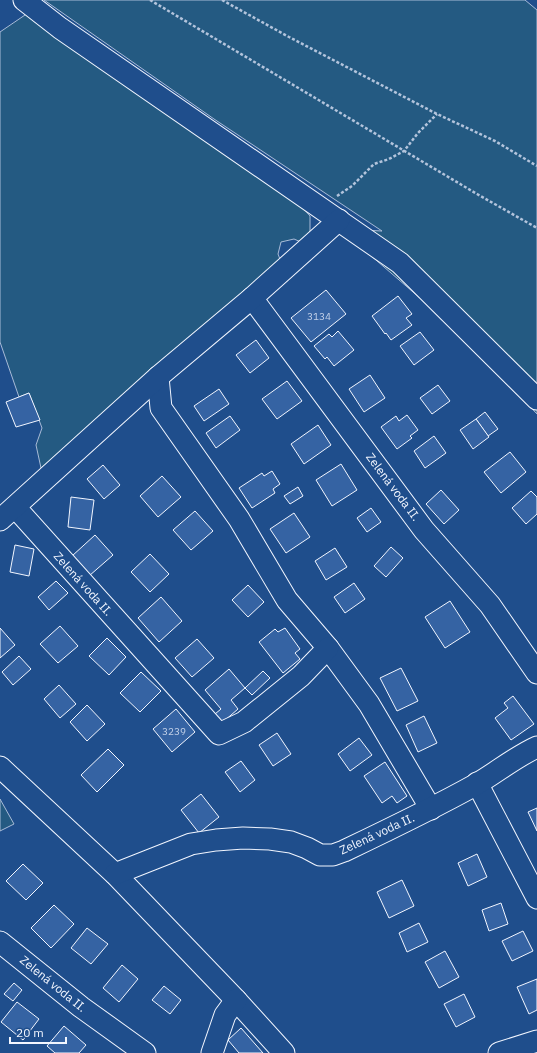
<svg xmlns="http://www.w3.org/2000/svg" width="537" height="1053" font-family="'IBM Plex Sans',sans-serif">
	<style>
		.green { fill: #245a82; stroke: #a8bbd7 }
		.building { fill: #3563a3; stroke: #f2f6ff }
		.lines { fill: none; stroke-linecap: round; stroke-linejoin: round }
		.minor-casing { stroke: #f2f6ff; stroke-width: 23 }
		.path { stroke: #b3c4dc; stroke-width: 2.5; stroke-dasharray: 3 2; stroke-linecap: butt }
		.minor { stroke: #1f4e8c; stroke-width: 21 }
		.labels { text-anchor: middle; stroke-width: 3; stroke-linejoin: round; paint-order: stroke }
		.number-label { font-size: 10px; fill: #c3d1e8 }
		.street-label { font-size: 12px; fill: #f2f6ff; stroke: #1f4e8c }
	</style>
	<rect width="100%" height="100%" fill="#1f4e8c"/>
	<!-- green -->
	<g class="green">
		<path d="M44,0H525L537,10V414L464,336L340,229L382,231L214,119Z"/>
		<path d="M29,9L302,207L310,216V236L301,242L294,239L281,242L278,254L281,262L67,450L41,468L36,445L42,428L29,393L19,397L0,342V32L25,15Z"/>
		<path d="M0,799L14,824L0,831Z"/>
	</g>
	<!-- building -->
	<g class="building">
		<path d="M326,290L346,314L311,342L291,318Z"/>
		<path d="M398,296L412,314L406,318L412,325L391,340L386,333L385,334L372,316Z"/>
		<path d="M338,331L354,350L334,366L327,357L325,359L314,346L329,334L332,337Z"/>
		<path d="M420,332L434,350L414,365L400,346Z"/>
		<path d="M256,340L269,358L250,373L236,355Z"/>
		<path d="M370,375L385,398L364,412L349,389Z"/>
		<path d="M287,381L302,401L277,419L262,399Z"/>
		<path d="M438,385L450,401L432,414L420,398Z"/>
		<path d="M219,389L229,404L204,421L194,406Z"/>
		<path d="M29,393L40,420L16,427L6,402Z"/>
		<path d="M485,412L498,429L488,436L476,419Z"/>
		<path d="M407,415L418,430L410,436L412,438L397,449L381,427L396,416L399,421Z"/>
		<path d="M230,416L240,430L216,448L206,433Z"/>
		<path d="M476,419L489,437L473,449L460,430Z"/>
		<path d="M318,425L331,445L304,464L291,444Z"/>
		<path d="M434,436L446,453L425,468L414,451Z"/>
		<path d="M510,452L526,472L501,493L484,472Z"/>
		<path d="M341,464L357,490L332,506L316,480Z"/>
		<path d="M103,465L120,485L104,499L87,479Z"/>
		<path d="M272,471L280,484L273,489L275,493L252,508L239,488L262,473L264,476Z"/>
		<path d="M162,476L181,497L158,517L140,496Z"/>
		<path d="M298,487L303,496L290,504L284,496Z"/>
		<path d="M441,490L459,510L444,524L426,504Z"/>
		<path d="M531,491L537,497V514L526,524L512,508Z"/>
		<path d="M71,497L94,500L90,530L68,527Z"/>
		<path d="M371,508L381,522L367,532L357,518Z"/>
		<path d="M195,511L213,531L191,550L173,530Z"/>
		<path d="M294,513L310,537L286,553L270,529Z"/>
		<path d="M95,535L113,555L89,576L72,556Z"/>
		<path d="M15,545L34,549L29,576L10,572Z"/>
		<path d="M391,547L403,558L386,577L374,566Z"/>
		<path d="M335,548L347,567L326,580L315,561Z"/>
		<path d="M150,554L169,574L150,592L131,572Z"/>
		<path d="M56,581L68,593L49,610L38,597Z"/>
		<path d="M354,583L365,599L345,613L334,597Z"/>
		<path d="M248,585L264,602L248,617L232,600Z"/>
		<path d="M161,597L182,621L159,642L138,618Z"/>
		<path d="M450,601L470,632L445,648L425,617Z"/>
		<path d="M60,626L78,646L58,663L40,644Z"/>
		<path d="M0,628L15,645L0,658Z"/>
		<path d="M285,628L300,649L295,653L300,659L283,673L259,642L275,629L278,632Z"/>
		<path d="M107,638L126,657L109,675L89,656Z"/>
		<path d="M197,639L214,658L192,677L175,658Z"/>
		<path d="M19,656L31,669L13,685L2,672Z"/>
		<path d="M401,668L418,701L397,711L380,678Z"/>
		<path d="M229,669L245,688L231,700L238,709L223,722L215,714L221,709L205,690Z"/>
		<path d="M263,671L270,678L252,695L245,688Z"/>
		<path d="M141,672L161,691L140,712L120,693Z"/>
		<path d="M59,685L76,704L60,718L44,699Z"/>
		<path d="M513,696L534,724L511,740L495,718L508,708L504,703Z"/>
		<path d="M87,705L105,724L87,741L70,722Z"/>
		<path d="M176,709L195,732L172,752L153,729Z"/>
		<path d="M424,716L437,743L418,752L406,725Z"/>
		<path d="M277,733L291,754L273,766L259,745Z"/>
		<path d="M359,738L372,755L350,771L338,754Z"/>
		<path d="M108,749L124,765L97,792L81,775Z"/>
		<path d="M241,761L255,780L240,792L225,772Z"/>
		<path d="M385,762L407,796L397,803L392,796L382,803L364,776Z"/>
		<path d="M201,794L219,817L199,833L181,810Z"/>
		<path d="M537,808V831L528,812Z"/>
		<path d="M477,854L487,877L468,886L458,863Z"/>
		<path d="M23,864L43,883L26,900L6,881Z"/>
		<path d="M402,880L414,906L389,918L377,892Z"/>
		<path d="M501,903L508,924L489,931L482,910Z"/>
		<path d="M54,905L74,924L51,948L31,928Z"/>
		<path d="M419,923L428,942L407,952L399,933Z"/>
		<path d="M87,928L108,944L91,964L71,948Z"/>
		<path d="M523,931L533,951L512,961L502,941Z"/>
		<path d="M445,951L459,977L439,988L425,962Z"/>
		<path d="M122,965L138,979L119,1002L103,988Z"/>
		<path d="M537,979V1010L529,1014L517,987Z"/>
		<path d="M14,983L22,990L13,1001L4,994Z"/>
		<path d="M164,986L181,1000L170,1014L152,1000Z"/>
		<path d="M464,994L475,1017L456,1027L444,1004Z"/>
		<path d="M17,1002L39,1019L23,1040L1,1022Z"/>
		<path d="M64,1026L86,1045L79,1053H55L47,1046Z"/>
		<path d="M241,1028L263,1053H239L228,1040Z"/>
	</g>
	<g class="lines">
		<defs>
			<g id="minor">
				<path d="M24,0L60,28L400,263L537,399"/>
				<path d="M252,298L424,530L490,605L537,673"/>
				<path d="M158,377L161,408L239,519L287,600L328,648L369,704L431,809"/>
				<path d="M15,507L219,734L244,722L301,676L328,648"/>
				<path d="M0,520L158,377L252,298L339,220"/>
				<path d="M0,767L115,874L236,1000L284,1053"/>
				<path d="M477,783L537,898"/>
				<path d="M115,874L191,844L216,840L243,838L270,839L291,842L307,848L320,855H333L344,851C388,830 432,809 475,785C496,773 515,757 537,747"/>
				<path d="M0,942L81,1007L145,1053"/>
				<path d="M212,1053L225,1015L236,1000"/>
				<path d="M499,1053L537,1041"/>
			</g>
		</defs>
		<!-- minor casing -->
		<use href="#minor" class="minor-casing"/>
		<!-- path -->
		<g class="path">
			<path d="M150,0L477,194L537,228"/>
			<path d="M222,0L289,37L437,114L495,141L537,166"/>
			<path d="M337,196L352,186L374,164L389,159L404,151L418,133L437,114"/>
		</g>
		<!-- minor -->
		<use href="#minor" class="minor"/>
	</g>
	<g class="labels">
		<!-- number labels -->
		<g class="number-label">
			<text x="319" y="320">3134</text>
			<text x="174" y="735">3239</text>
		</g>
		<!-- street labels -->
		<g class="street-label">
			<text transform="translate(393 487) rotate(53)" y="4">Zelená voda II.</text>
			<text transform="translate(83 584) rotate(48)" y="4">Zelená voda II.</text>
			<text transform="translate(377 834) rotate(-25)" y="4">Zelená voda II.</text>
			<text transform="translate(53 984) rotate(39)" y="4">Zelená voda II.</text>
		</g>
	</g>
	<!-- scale -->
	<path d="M10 1037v6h56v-6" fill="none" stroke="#f2f6ff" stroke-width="2"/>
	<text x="16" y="1037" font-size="12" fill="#f2f6ff" stroke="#1f4e8c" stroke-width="3" paint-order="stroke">20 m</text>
</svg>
